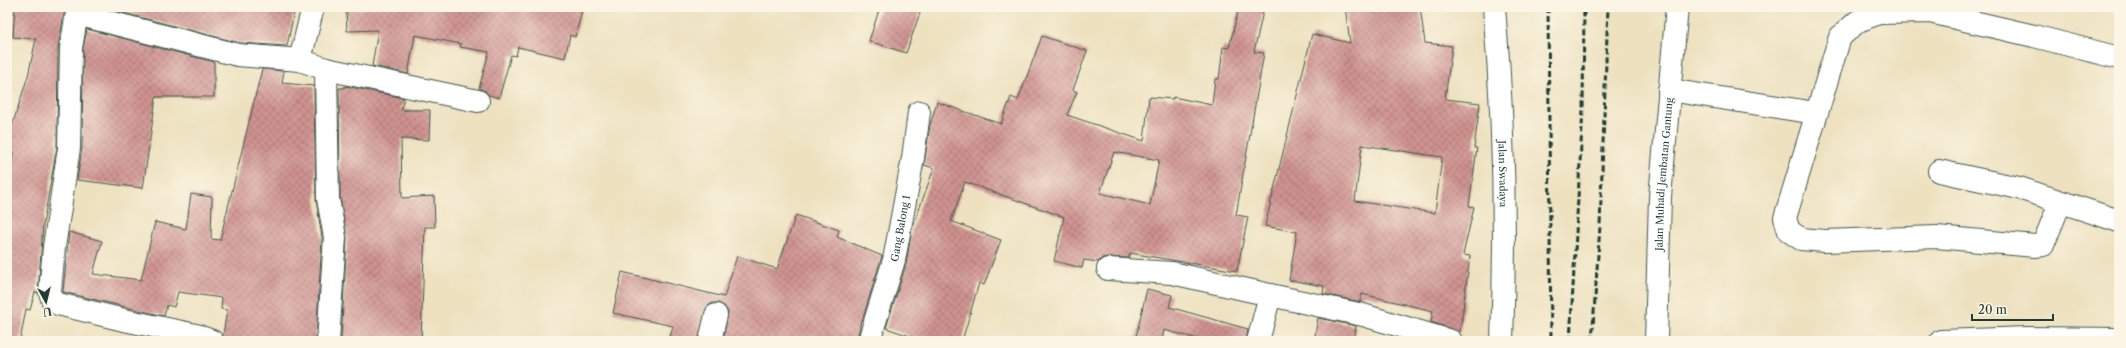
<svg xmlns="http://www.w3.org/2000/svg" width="2126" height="348" font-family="'Libre Caslon Text',serif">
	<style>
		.building { fill: url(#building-cross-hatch); fill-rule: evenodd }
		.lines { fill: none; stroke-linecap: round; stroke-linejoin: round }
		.street-casing { stroke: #3e5649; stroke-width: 24 }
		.street { stroke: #fff; stroke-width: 22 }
		.rail { stroke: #1f3d34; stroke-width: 3; stroke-dasharray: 6 3; stroke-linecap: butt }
		.labels { text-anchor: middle; stroke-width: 3; stroke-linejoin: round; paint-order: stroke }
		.street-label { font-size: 10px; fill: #1f3d34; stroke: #fcf5e5 }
	</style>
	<defs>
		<pattern id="building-cross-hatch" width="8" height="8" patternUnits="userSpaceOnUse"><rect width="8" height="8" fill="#d09391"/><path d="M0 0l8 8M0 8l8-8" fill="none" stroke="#a87977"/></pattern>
	</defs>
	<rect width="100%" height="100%" fill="#fcf5e5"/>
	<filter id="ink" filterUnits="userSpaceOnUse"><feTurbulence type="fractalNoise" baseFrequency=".025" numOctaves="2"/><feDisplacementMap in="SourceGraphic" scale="8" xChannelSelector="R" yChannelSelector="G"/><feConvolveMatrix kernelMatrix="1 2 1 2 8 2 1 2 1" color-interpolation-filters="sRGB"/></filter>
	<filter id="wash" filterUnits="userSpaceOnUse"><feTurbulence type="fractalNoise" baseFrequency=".012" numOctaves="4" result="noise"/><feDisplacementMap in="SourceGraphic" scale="16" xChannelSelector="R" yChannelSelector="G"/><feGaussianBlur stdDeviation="0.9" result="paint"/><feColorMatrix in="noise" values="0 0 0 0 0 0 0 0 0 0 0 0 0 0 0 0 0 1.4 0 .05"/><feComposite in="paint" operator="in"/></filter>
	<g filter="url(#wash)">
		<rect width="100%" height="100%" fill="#ede1bf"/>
		<g id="blocks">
			<!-- building -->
			<g class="building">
				<path d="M15,7H65L58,48L57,147L43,225L38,293L35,292L30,310L26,309L20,341H7V188L14,148L7,147V125L12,126L28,76L36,39L13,37Z"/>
				<path d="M100,7H295L287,46L240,43Z"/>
				<path d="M376,7H583L575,37L570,35L565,58L518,47L516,56L511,55L499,98L489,95L486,91L479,88L489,52L460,47L461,44L415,35L408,74L372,66L378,30L347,31L346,10Z"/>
				<path d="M880,7H922L906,53L869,41Z"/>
				<path d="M1239,7H1264L1254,52L1264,53L1236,215L1248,217L1237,271L1130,253L1129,258L1108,257L1102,258L1098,262L1084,260L1082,268L1054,261L1064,217L965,182L951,221L1001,240L984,285L979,283L962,341H925L886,328L906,264L912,229L934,168L924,165L930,125L937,102L1001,124L1011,97L1018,100L1042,36L1087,51L1073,90L1077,92L1067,115L1144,141L1149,97L1173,99V97L1212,105L1215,79H1219L1223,47L1229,48ZM1114,152L1159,160L1150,205L1100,193Z"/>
				<path d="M1345,7H1420L1425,43L1452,46L1445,99L1480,103L1474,148H1477L1469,206L1474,207L1463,255L1470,256L1460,332L1431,322L1433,311L1362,294L1360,302L1323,294L1324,286L1289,280L1297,232L1265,226L1312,34L1350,43ZM1362,145L1442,157L1435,213L1355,201Z"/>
				<path d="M87,29L214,62V97H156L143,188L77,180L82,148L83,49Z"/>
				<path d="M262,69L284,71L282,83L314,86L316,199L322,238L316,341H224L223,335L227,310L221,309L222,298L178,292L174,307L167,305L164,316L63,292L69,232L102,241L93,274L141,280L155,222L186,229L191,194L212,197L211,239L220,240Z"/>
				<path d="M345,86L404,98L401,110H430L429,140L401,139L402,198L434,196L435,227H425L421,341H341L347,238L340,198L339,88H344Z"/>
				<path d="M796,215L839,230L837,237L882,256L862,321L861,320L857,341H723L728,312L724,306L718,303H712L707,307L698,341H669L673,326L613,313L622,272L724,297L737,256L777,269Z"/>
				<path d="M1147,289L1172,295L1169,307L1248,329L1246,341H1206L1164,330L1162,341H1135Z"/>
				<path d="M1318,318L1356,326L1354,341H1314Z"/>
			</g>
		</g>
	</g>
	<g filter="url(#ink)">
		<use href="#blocks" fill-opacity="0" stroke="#3e5649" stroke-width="1"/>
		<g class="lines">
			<defs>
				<g id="street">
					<path d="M78,7L71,48L69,148L54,247L50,292L52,299L58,304L124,320L196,335L212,341"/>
					<path id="s1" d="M1494,7C1504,118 1506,230 1502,341"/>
					<path d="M77,14L238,55L300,60L326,69L478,101"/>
					<path d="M300,60L313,7"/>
					<path d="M326,69L328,199L335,237L328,341"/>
					<path d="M1669,90L1816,113"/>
					<path d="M1939,171L2019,188L2119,221"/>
					<path d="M2060,203L2043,245L2035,246L1937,237L1825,241L1801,239L1789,231L1785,218L1840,37L1858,21L1879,13L1930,12L2034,36L2119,58"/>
					<path d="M1108,269L1172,273L1270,295L1258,341"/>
					<path d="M1270,295L1363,315L1451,341"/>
					<path d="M710,341L716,315"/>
					<path id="s2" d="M869,341L894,260L913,158L919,112"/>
					<path id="s3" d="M1656,341L1660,197L1677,7"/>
					<path d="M1941,341L2028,338L2119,339"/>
				</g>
			</defs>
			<!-- street casing -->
			<use href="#street" class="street-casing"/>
			<!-- street -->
			<use href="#street" class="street"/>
			<!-- rail -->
			<g class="rail">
				<path d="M1548,7L1551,341"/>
				<path d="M1570,341L1583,109L1584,7"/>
				<path d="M1592,341L1600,226L1608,7"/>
			</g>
		</g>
	</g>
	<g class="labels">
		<!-- street labels -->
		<g class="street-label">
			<text dy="4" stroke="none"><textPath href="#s1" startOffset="167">Jalan Swadaya</textPath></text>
			<text dy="4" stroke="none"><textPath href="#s3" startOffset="167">Jalan Muhadi Jembatan Gantung</textPath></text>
			<text dy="4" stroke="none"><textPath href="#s2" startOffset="117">Gang Balong 1</textPath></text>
		</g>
	</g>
	<!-- margin -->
	<rect width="2126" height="348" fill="none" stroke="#fcf5e5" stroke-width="24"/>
	<!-- north arrow -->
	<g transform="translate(46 302) rotate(172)" stroke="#fcf5e5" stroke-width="3" paint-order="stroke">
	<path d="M0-3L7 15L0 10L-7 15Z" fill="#1f3d34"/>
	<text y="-6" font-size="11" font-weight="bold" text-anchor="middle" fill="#1f3d34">U</text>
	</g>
	<!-- scale -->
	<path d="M1972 314v6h81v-6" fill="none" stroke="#1f3d34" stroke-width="2"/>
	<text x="1978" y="314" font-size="12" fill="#1f3d34" stroke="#fcf5e5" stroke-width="3" paint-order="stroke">20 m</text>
</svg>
